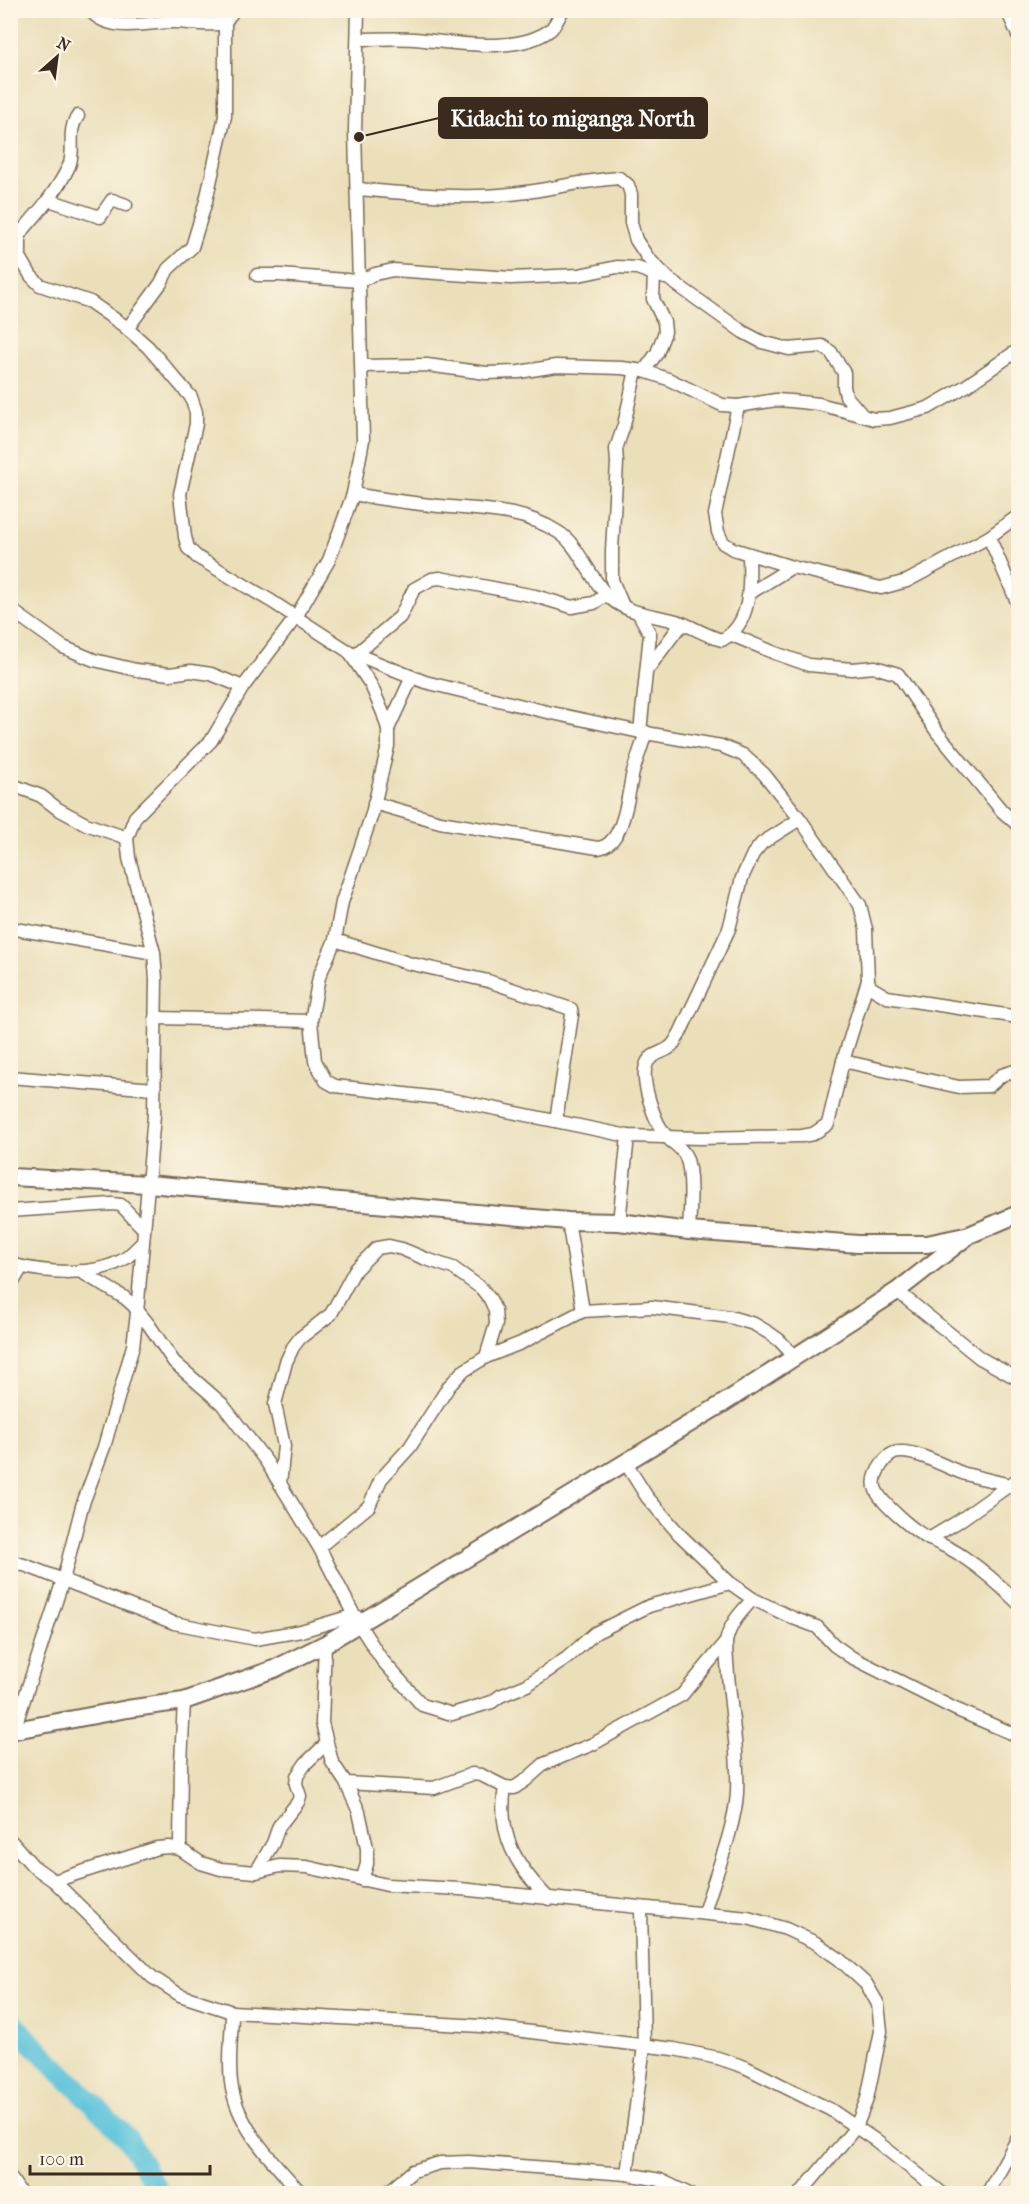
<svg xmlns="http://www.w3.org/2000/svg" width="1029" height="2204" font-family="'IM FELL French Canon',serif">
	<style>
		.lines { fill: none; stroke-linecap: round; stroke-linejoin: round }
		.river { stroke: #5ec4db; stroke-width: 21 }
		.street-casing { stroke: #796955; stroke-width: 15 }
		.secondary-casing { stroke: #796955; stroke-width: 20 }
		.street { stroke: #fff; stroke-width: 12 }
		.secondary { stroke: #fff; stroke-width: 16 }
		.leader { fill: none; stroke: #3b2a1e; stroke-width: 2 }
		.callout-dot { fill: #3b2a1e; stroke: #fcf5e5; stroke-width: 2 }
		.callout { fill: #3b2a1e; stroke: #3b2a1e; stroke-width: 2 }
		.callout-label { font-size: 22px; text-anchor: middle; font-weight: bold; fill: #fff }
	</style>
	<rect width="100%" height="100%" fill="#fcf5e5"/>
	<filter id="ink" filterUnits="userSpaceOnUse"><feTurbulence type="fractalNoise" baseFrequency=".0167" numOctaves="2"/><feDisplacementMap in="SourceGraphic" scale="12" xChannelSelector="R" yChannelSelector="G"/><feConvolveMatrix kernelMatrix="1 2 1 2 8 2 1 2 1" color-interpolation-filters="sRGB"/></filter>
	<filter id="wash" filterUnits="userSpaceOnUse"><feTurbulence type="fractalNoise" baseFrequency=".008" numOctaves="4" result="noise"/><feDisplacementMap in="SourceGraphic" scale="24" xChannelSelector="R" yChannelSelector="G"/><feGaussianBlur stdDeviation="1.35" result="paint"/><feColorMatrix in="noise" values="0 0 0 0 0 0 0 0 0 0 0 0 0 0 0 0 0 1.4 0 .05"/><feComposite in="paint" operator="in"/></filter>
	<g filter="url(#wash)">
		<rect width="100%" height="100%" fill="#ebdfba"/>
		<g class="lines">
			<!-- river -->
			<path class="river" d="M10,2021L128,2139L160,2194"/>
		</g>
	</g>
	<g filter="url(#ink)">
		<g class="lines">
			<defs>
				<g id="street">
					<path d="M90,10C110,35 150,21 176,22C191,23 205,25 219,24L225,22L234,10"/>
					<path d="M1007,10L1018,35"/>
					<path d="M358,39C376,39 395,38 414,39C452,42 517,55 550,30C555,26 559,16 563,10"/>
					<path d="M358,189C411,194 466,200 519,193C552,189 586,180 619,178L628,185L631,194V223L636,240L648,258L669,279L743,332L762,342L789,349L822,346L831,352L844,373V387L846,396L863,416L874,419L890,418L928,408L966,386L1018,350"/>
					<path d="M49,200L100,217L112,200L126,205"/>
					<path d="M10,224L15,228L20,242V257L31,276L40,285L90,302L123,325L148,347L191,397L196,412V424L180,494L185,537L188,548L197,557L271,601L348,651L425,682L543,711L640,732L721,746L743,755L764,774L800,819L860,905L866,929L868,980L870,987L887,997L1018,1017"/>
					<path d="M18,236C36,215 57,192 69,166C76,150 66,131 78,116"/>
					<path d="M257,275H280L359,281L375,274L393,270L511,278L579,275L617,267L637,268L665,278"/>
					<path d="M127,329L161,283L168,269L192,247L206,201L225,116V22"/>
					<path d="M362,366L427,365L486,373L519,372L556,366L622,368L644,371L668,379L722,405L738,406L776,400L791,401L819,404L860,415"/>
					<path d="M644,371L657,353L665,332L664,322L653,299L654,274"/>
					<path d="M738,406L715,514L718,532L723,543L733,549L792,567L881,588L907,581L989,537L1018,516"/>
					<path d="M353,494C382,499 410,503 439,506C480,510 522,509 558,532C577,543 589,576 605,593C624,614 650,614 676,621C692,626 706,636 722,640C752,624 750,585 749,555"/>
					<path d="M989,537L1018,604"/>
					<path d="M750,593L792,567"/>
					<path d="M623,606L612,580V550L617,463L616,449L624,425L636,370"/>
					<path d="M10,609L63,647L94,660L136,670L170,674L191,671L211,674L243,687"/>
					<path d="M639,614L650,634L640,732"/>
					<path d="M732,635L775,653L809,665L852,669L875,667L898,674L937,732L1002,811L1018,825"/>
					<path d="M349,652L371,685L383,713L388,729V746L372,814L342,902L335,940L319,977L311,1021L315,1061L326,1081L335,1086L448,1099L628,1136L700,1138L802,1136L813,1134L828,1124L843,1061L868,980"/>
					<path d="M356,654L400,617L414,589L432,579L440,578L535,596L572,607L594,603L606,595"/>
					<path d="M650,666L676,631L684,624"/>
					<path d="M388,729L412,677"/>
					<path d="M10,784L41,796L58,809L86,824L127,838"/>
					<path d="M374,803L440,822L598,848C625,845 628,792 633,772C637,759 642,745 646,732"/>
					<path d="M10,928L154,953"/>
					<path d="M335,940L408,963L488,981L571,1009L572,1015L556,1121"/>
					<path d="M155,1018L311,1021"/>
					<path d="M843,1061L959,1087L989,1086L1002,1075L1018,1070"/>
					<path d="M10,1077L154,1089"/>
					<path d="M10,1211L112,1204L121,1205L144,1229"/>
					<path d="M568,1221L583,1311"/>
					<path d="M619,1222L628,1136"/>
					<path d="M689,1231C690,1211 693,1175 686,1157C682,1147 673,1144 667,1137C655,1124 639,1079 647,1063C651,1054 662,1053 669,1048C674,1045 677,1038 680,1033L729,929L742,878L753,854L762,843L800,819"/>
					<path d="M10,1264C45,1273 94,1278 126,1258C132,1253 138,1247 143,1242"/>
					<path d="M80,1271L125,1298L133,1305L149,1325L174,1362L222,1404L266,1461L319,1547L358,1623L382,1660L422,1705L452,1714L492,1702L500,1696L527,1685L567,1658L595,1633L649,1606L730,1583"/>
					<path d="M10,1287L22,1267"/>
					<path d="M897,1291L980,1358L1018,1379"/>
					<path d="M625,1462L647,1497L680,1535L730,1583L753,1599L793,1618L817,1627L834,1645L851,1657L955,1709L1018,1736"/>
					<path d="M280,1484L284,1446L275,1404L286,1362L293,1347L300,1338L331,1314L355,1270L377,1248L389,1246L402,1249L426,1259L453,1268L481,1288L490,1299L495,1310L496,1324L486,1357"/>
					<path d="M1010,1485C995,1481 980,1478 965,1474C947,1468 919,1451 900,1452C891,1452 886,1458 882,1464C877,1471 872,1481 876,1490C881,1503 916,1533 930,1539C941,1545 951,1548 962,1556C983,1570 1001,1586 1018,1603"/>
					<path d="M929,1539L959,1521L1018,1479"/>
					<path d="M319,1547L369,1506L381,1479L410,1447L449,1386L462,1372L486,1357L521,1343L583,1311L652,1307L730,1317L754,1324L769,1333L779,1340L795,1357"/>
					<path d="M10,1561L27,1566L174,1623L255,1639L301,1631L355,1615"/>
					<path d="M325,1644L322,1723L332,1762L346,1783L359,1812L367,1848V1864L362,1880"/>
					<path d="M14,1730L63,1580L82,1506L104,1447L133,1346L137,1313L154,1115L156,979L154,953L129,858L127,838L135,817L211,741L243,687L296,617L329,560L353,494L363,440L355,131L358,10"/>
					<path d="M346,1783L434,1788L472,1774L481,1775L505,1787L514,1788L526,1780L544,1764L593,1744L682,1695L726,1642"/>
					<path d="M505,1787C497,1835 516,1866 549,1899"/>
					<path d="M10,1840L33,1866L54,1881L152,1977L180,1995L232,2012L481,2026L674,2049L718,2058L745,2067L831,2110L875,2140L943,2194"/>
					<path d="M180,1849L181,1763L184,1701"/>
					<path d="M256,1872L273,1843L279,1826L298,1802L300,1796L296,1784L297,1776L306,1763L326,1744"/>
					<path d="M54,1881L157,1848L169,1847L180,1849L201,1863L221,1869L256,1872L279,1866L307,1867L387,1885L460,1889L748,1918L786,1929L816,1943L839,1959L867,1985L878,2004L881,2031L867,2099L856,2127L800,2194"/>
					<path d="M704,1913C714,1878 735,1828 737,1793C739,1743 727,1693 726,1642C730,1623 740,1613 753,1599"/>
					<path d="M232,2012C232,2034 228,2059 231,2082C236,2126 273,2162 302,2194"/>
					<path d="M627,2174L644,2046L641,1908"/>
					<path d="M10,2177L21,2194"/>
					<path d="M386,2194L413,2171L440,2163L469,2162L627,2174L660,2180L689,2194"/>
					<path d="M987,2194L1018,2138"/>
				</g>
				<g id="secondary">
					<path d="M10,1177L148,1184L568,1221L619,1222L689,1231L858,1244H927L965,1236"/>
					<path d="M10,1731L127,1709L184,1701L274,1669L325,1644L722,1404L897,1291L969,1235L1018,1214"/>
				</g>
			</defs>
			<!-- street casing -->
			<use href="#street" class="street-casing"/>
			<!-- secondary casing -->
			<use href="#secondary" class="secondary-casing"/>
			<!-- street -->
			<use href="#street" class="street"/>
			<!-- secondary -->
			<use href="#secondary" class="secondary"/>
		</g>
	</g>
	<!-- callouts -->
	<path class="leader" d="M359 137L439 118"/>
	<circle class="callout-dot" cx="359" cy="137" r="6"/>
	<rect class="callout" x="439" y="98" width="268" height="40" rx="6"/>
	<g class="callout-label">
		<text x="573" y="126">Kidachi to miganga North</text>
	</g>
	<!-- margin -->
	<rect width="1029" height="2204" fill="none" stroke="#fcf5e5" stroke-width="36"/>
	<!-- north arrow -->
	<g transform="translate(57 57) rotate(28)" stroke="#fcf5e5" stroke-width="4.5" paint-order="stroke">
	<path d="M0-4.5L10 22L0 15L-10 22Z" fill="#3b2a1e"/>
	<text y="-9" font-size="16" font-weight="bold" text-anchor="middle" fill="#3b2a1e">N</text>
	</g>
	<!-- scale -->
	<path d="M30 2165v9h180v-9" fill="none" stroke="#3b2a1e" stroke-width="3"/>
	<text x="39" y="2165" font-size="18" fill="#3b2a1e" stroke="#fcf5e5" stroke-width="4.5" paint-order="stroke">100 m</text>
</svg>
